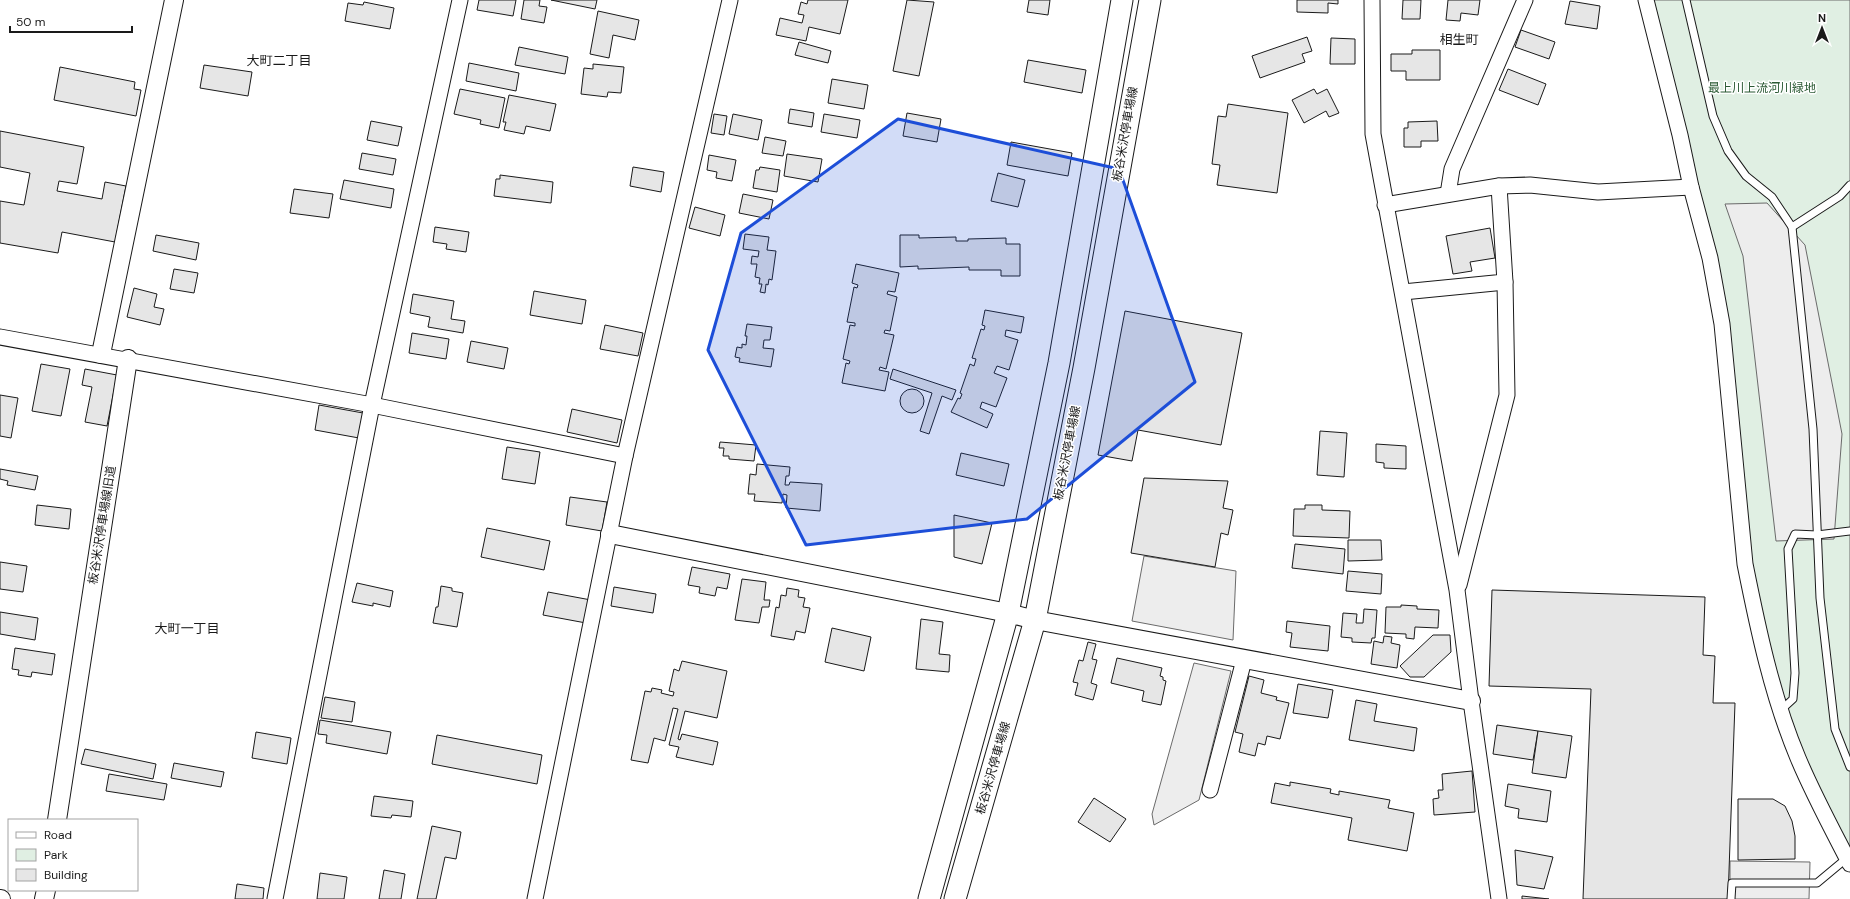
<svg xmlns="http://www.w3.org/2000/svg" width="1850" height="899" font-family="'DM Sans','Noto Sans JP',sans-serif">
	<style>
		.green { fill: #e0efe3; stroke: #6a6a6a }
		.parking { fill: #ededed; stroke: #6a6a6a }
		.building { fill: #e6e6e6; stroke: #1a1a1a }
		.lines { fill: none; stroke-linecap: round; stroke-linejoin: round }
		.service-casing { stroke: #1a1a1a; stroke-width: 9 }
		.minor-casing { stroke: #1a1a1a; stroke-width: 17 }
		.tertiary-casing { stroke: #1a1a1a; stroke-width: 20 }
		.secondary-casing { stroke: #1a1a1a; stroke-width: 23 }
		.service { stroke: #fff; stroke-width: 7 }
		.minor { stroke: #fff; stroke-width: 15 }
		.tertiary { stroke: #fff; stroke-width: 18 }
		.secondary { stroke: #fff; stroke-width: 21 }
		.marked { fill: #1d4ed8; fill-opacity: 0.2; stroke: #1d4ed8; stroke-width: 3; stroke-linejoin: round }
		.labels { text-anchor: middle; stroke-width: 3; stroke-linejoin: round; paint-order: stroke }
		.park-label { font-size: 12px; fill: #2b5a34; stroke: #fff }
		.street-label { font-size: 12px; fill: #1a1a1a; stroke: #fff }
		.neighbourhood-label { font-size: 13px; fill: #1a1a1a; stroke: #fff }
	</style>
	<rect width="100%" height="100%" fill="#fff"/>
	<!-- green -->
	<path class="green" d="M1651,0H1850V851L1803,757L1777,678L1750,563L1725,323Z"/>
	<!-- parking -->
	<g class="parking">
		<path d="M1767,203L1805,245L1842,434L1834,539L1776,541L1743,256L1725,204Z"/>
		<path d="M1144,556L1236,571L1233,640L1132,621Z"/>
		<path d="M1194,663L1231,671L1199,800L1154,825L1152,814Z"/>
		<path d="M1730,861L1810,862L1809,899H1730Z"/>
	</g>
	<!-- building -->
	<g class="building">
		<path d="M479,0H516L513,16L477,10Z"/>
		<path d="M524,0H540L539,6L547,7L544,23L521,19Z"/>
		<path d="M551,0H597L595,9Z"/>
		<path d="M808,0H848L840,34L809,27L806,41L776,35L780,18L802,23L804,15L798,14L801,2L807,4Z"/>
		<path d="M907,0L934,2L919,76L893,71Z"/>
		<path d="M1029,0H1050L1048,15L1027,12Z"/>
		<path d="M1297,0H1338V4L1328,3V13L1297,12Z"/>
		<path d="M1403,0H1421L1420,19H1402Z"/>
		<path d="M1448,0H1480L1478,15L1461,13L1460,21L1446,20Z"/>
		<path d="M1570,1L1600,6L1597,29L1565,24Z"/>
		<path d="M364,2L394,8L390,29L345,21L348,3L363,5Z"/>
		<path d="M598,11L639,20L635,40L613,35L609,58L590,54Z"/>
		<path d="M1521,30L1555,42L1549,59L1515,47Z"/>
		<path d="M1307,37L1312,51L1302,54L1305,62L1260,78L1252,56Z"/>
		<path d="M1331,38L1355,39V64H1330Z"/>
		<path d="M799,42L831,51L828,63L795,55Z"/>
		<path d="M519,47L568,57L565,74L515,65Z"/>
		<path d="M1412,50H1440V80H1406V71H1391V54H1412Z"/>
		<path d="M1028,60L1086,70L1082,93L1024,82Z"/>
		<path d="M469,63L519,73L516,91L466,81Z"/>
		<path d="M593,64L624,67L621,93L608,92L607,97L581,94L584,68L593,69Z"/>
		<path d="M204,65L252,72L248,96L200,88Z"/>
		<path d="M60,67L135,82L134,89L141,90L136,116L54,100Z"/>
		<path d="M1508,69L1546,84L1538,105L1499,90Z"/>
		<path d="M832,79L868,85L864,109L828,103Z"/>
		<path d="M460,89L505,98L499,128L480,124L481,120L454,114Z"/>
		<path d="M1314,89L1317,94L1327,89L1339,113L1329,117L1326,111L1304,123L1292,100Z"/>
		<path d="M509,95L556,104L550,131L526,126L524,134L504,130L506,122H503Z"/>
		<path d="M1228,104L1288,113L1277,193L1217,185L1220,165L1212,164L1218,116L1226,117Z"/>
		<path d="M790,109L814,113L812,127L788,123Z"/>
		<path d="M907,113L941,119L937,142L903,136Z"/>
		<path d="M714,114L727,116L724,135L711,133Z"/>
		<path d="M733,114L762,120L758,140L729,134Z"/>
		<path d="M824,114L860,120L857,138L821,132Z"/>
		<path d="M371,121L402,127L398,146L367,140Z"/>
		<path d="M1437,121L1438,141H1421V147H1404V128H1408V122Z"/>
		<path d="M0,131L84,147L77,184L59,181L57,191L102,199L105,182L126,186L115,242L62,232L58,253L0,243V201L24,205L30,173L0,167Z"/>
		<path d="M765,137L786,141L783,156L762,153Z"/>
		<path d="M1011,142L1072,153L1068,176L1007,165Z"/>
		<path d="M362,153L396,159L393,175L359,169Z"/>
		<path d="M787,154L822,159L818,182L784,176Z"/>
		<path d="M709,155L736,160L732,181L716,178L717,172L707,170Z"/>
		<path d="M633,167L664,172L661,192L630,186Z"/>
		<path d="M760,167L780,170L777,192L753,188L756,170H759Z"/>
		<path d="M998,173L1025,180L1018,207L991,201Z"/>
		<path d="M500,175L553,182L551,203L494,196L496,179H500Z"/>
		<path d="M344,180L394,189L391,208L340,199Z"/>
		<path d="M294,189L333,194L329,218L290,213Z"/>
		<path d="M743,194L773,200L769,219L739,213Z"/>
		<path d="M695,207L725,215L720,236L689,228Z"/>
		<path d="M435,227L469,232L466,252L446,249L447,244L433,242Z"/>
		<path d="M1490,228L1495,258L1470,262L1472,271L1453,274L1446,236Z"/>
		<path d="M745,234L769,237L767,250L776,251L772,280L769,279L768,285L766,284L765,293L760,292L762,284H759L760,278L755,277L757,264H751L752,256L758,257L759,251L743,249Z"/>
		<path d="M156,235L199,243L196,260L153,251Z"/>
		<path d="M900,235H919V238L956,237V241H968V239L1006,238V244H1020V276H1001V270H969V267L918,269V266L900,267Z"/>
		<path d="M856,264L899,273L895,292L888,291L887,294L897,297L890,331L885,330L884,333L894,335L886,369L880,367L879,370L889,372L885,391L842,383L846,363L849,364L850,361L843,359L850,325L855,326V323L847,322L854,287L857,288L858,285L852,283Z"/>
		<path d="M174,269L198,273L194,293L170,289Z"/>
		<path d="M134,288L157,294L154,307L164,309L160,325L127,317Z"/>
		<path d="M534,291L586,300L582,324L530,315Z"/>
		<path d="M413,294L454,301L451,319L465,321L463,333L428,327L430,317L410,313Z"/>
		<path d="M985,310L1024,317L1021,333L1006,330L1005,336L1018,340L1009,370L997,366L994,373L1007,378L996,407L982,402L980,408L993,414L987,428L951,412L958,398L960,399L962,394L960,393L970,364L974,366L976,359L972,358L981,329L984,330L985,326L982,325Z"/>
		<path d="M1125,311L1242,333L1221,445L1138,430L1132,461L1098,455Z"/>
		<path d="M747,324L772,327L770,340H764L763,348L774,349L771,367L739,362L740,358L735,357L737,347L742,348V344L746,345L747,336H745Z"/>
		<path d="M605,325L643,333L638,356L600,349Z"/>
		<path d="M412,333L449,339L446,359L409,353Z"/>
		<path d="M471,341L508,348L504,369L467,362Z"/>
		<path d="M41,364L70,369L61,416L32,411Z"/>
		<path d="M85,369L117,375L107,426L85,422L92,387L82,385Z"/>
		<path d="M893,369L956,390L952,400L942,396L929,434L920,431L932,393L890,379Z"/>
		<circle cx="912" cy="401" r="12"/>
		<path d="M0,395L18,398L11,438L0,436Z"/>
		<path d="M319,405L363,413L359,438L315,430Z"/>
		<path d="M572,409L622,420L617,443L567,432Z"/>
		<path d="M1320,431L1347,433L1344,477L1317,475Z"/>
		<path d="M720,442L756,445L754,461L729,459V456H723L724,448H719Z"/>
		<path d="M1376,444L1406,446V469L1384,468V463L1376,462Z"/>
		<path d="M507,447L540,452L535,484L502,479Z"/>
		<path d="M961,453L1009,464L1004,486L956,475Z"/>
		<path d="M757,464L790,467L789,476H786L785,485H789L790,482L822,484L820,511L786,508L787,495L783,494L782,503L754,501L755,494H748L750,474L756,475Z"/>
		<path d="M0,469L38,476L35,490L7,485L8,481L0,479Z"/>
		<path d="M1144,478L1228,481L1223,508L1233,510L1228,535L1221,533L1215,567L1131,553Z"/>
		<path d="M570,497L607,502L602,531L566,525Z"/>
		<path d="M37,505L71,509L69,529L35,525Z"/>
		<path d="M1305,505H1322V510L1350,511L1349,538L1293,536L1294,509H1305Z"/>
		<path d="M954,515L992,523L982,564L954,557Z"/>
		<path d="M487,528L550,541L544,570L481,557Z"/>
		<path d="M1348,540H1381L1382,560L1348,561Z"/>
		<path d="M1295,544L1345,549L1343,574L1292,568Z"/>
		<path d="M0,562L27,566L23,592L0,589Z"/>
		<path d="M692,567L730,574L727,589L717,587L715,596L699,593L700,587L688,585Z"/>
		<path d="M1348,571L1382,574L1381,594L1346,591Z"/>
		<path d="M742,579L766,582L764,600H770L769,607H762L759,623L735,620Z"/>
		<path d="M357,583L393,591L390,607L373,603V606L352,602Z"/>
		<path d="M441,586L452,588V591L463,593L457,627L433,623L436,607H438Z"/>
		<path d="M614,587L656,594L653,613L611,606Z"/>
		<path d="M787,588L799,590L798,597L805,598L803,607L810,608L805,633L796,631L794,640L771,636L776,607L779,608L781,595L786,596Z"/>
		<path d="M1492,590L1705,597L1703,655L1715,656L1713,703H1735L1728,899H1583L1591,689L1489,686Z"/>
		<path d="M548,592L591,600L586,623L543,615Z"/>
		<path d="M1401,605L1417,606V609L1439,610L1438,628L1415,627L1414,639L1406,638V634L1385,633L1386,607H1401Z"/>
		<path d="M1364,609L1377,610L1375,638H1372L1371,643L1352,642V638L1341,637L1343,613L1357,614L1356,623H1363Z"/>
		<path d="M0,612L38,618L35,640L0,634Z"/>
		<path d="M921,619L943,622L939,654L950,655L949,672L916,669Z"/>
		<path d="M1287,621L1330,626L1328,651L1290,647L1292,633L1286,632Z"/>
		<path d="M832,628L871,637L864,671L825,662Z"/>
		<path d="M1433,635H1450L1451,652L1424,677H1410L1400,666Z"/>
		<path d="M1384,636L1392,637L1391,643L1400,645L1397,668L1371,664L1374,641L1383,643Z"/>
		<path d="M1088,642L1096,644L1092,659L1097,660L1091,683L1097,685L1093,700L1075,695L1078,683L1073,682L1079,660L1083,661Z"/>
		<path d="M15,648L55,654L52,675L32,672L31,677L18,675L19,670L12,669Z"/>
		<path d="M1117,658L1162,668L1160,676L1163,677V680L1166,681L1161,705L1142,701L1144,691L1111,683Z"/>
		<path d="M682,661L727,671L717,718L685,711L678,739L680,740L682,734L718,742L713,765L676,757L679,747L669,745L678,709L673,708L665,741L654,738L648,763L631,760L645,691L651,692L652,688L662,690L661,693L673,696L674,692L669,691L674,669L679,671Z"/>
		<path d="M1249,676L1264,680L1261,693L1277,697L1276,700L1289,703L1280,739L1267,736L1265,745L1258,743L1255,756L1239,752L1243,734L1235,732Z"/>
		<path d="M1298,684L1333,690L1328,718L1293,713Z"/>
		<path d="M325,697L355,702L352,722L321,718Z"/>
		<path d="M1356,700L1377,704L1374,721L1417,728L1414,751L1349,740Z"/>
		<path d="M320,720L391,732L387,754L326,743L327,735L318,734Z"/>
		<path d="M1497,725L1538,731L1533,760L1493,754Z"/>
		<path d="M1538,731L1572,736L1566,778L1532,773Z"/>
		<path d="M256,732L291,738L287,764L252,758Z"/>
		<path d="M437,735L542,755L537,784L432,764Z"/>
		<path d="M85,749L156,764L153,779L81,764Z"/>
		<path d="M174,763L224,772L221,787L171,778Z"/>
		<path d="M1472,771L1475,812L1434,815L1433,799L1439,798L1438,790H1443L1442,774Z"/>
		<path d="M109,774L167,784L164,800L106,791Z"/>
		<path d="M1290,782L1331,789L1330,793L1339,795V791L1390,800L1388,808L1414,813L1407,851L1348,840L1352,818L1271,803L1275,783L1290,786Z"/>
		<path d="M1508,784L1551,791L1547,822L1518,818L1519,809L1505,806Z"/>
		<path d="M374,796L413,801L411,817L392,815L391,818L371,816Z"/>
		<path d="M1094,798L1126,819L1110,842L1078,822Z"/>
		<path d="M1738,799H1773L1785,806L1792,821L1795,836V859L1738,860Z"/>
		<path d="M432,826L461,832L456,859L445,857L436,899H417Z"/>
		<path d="M1515,850L1553,857L1544,889L1517,885Z"/>
		<path d="M384,870L405,874L401,899H379Z"/>
		<path d="M320,873L347,877L344,899H317Z"/>
		<path d="M237,884L264,888L263,899H235Z"/>
		<path d="M1522,896L1549,899H1522Z"/>
	</g>
	<g class="lines">
		<defs>
			<g id="service">
				<path d="M1686,0L1713,116L1728,151L1746,176L1772,197L1792,227L1813,429L1820,598L1835,729L1850,767"/>
				<path d="M1792,227L1840,196L1850,185"/>
				<path d="M1781,710L1793,699L1795,673L1788,549L1795,534L1817,535L1850,531"/>
				<path d="M1731,899L1732,883H1817L1847,858"/>
			</g>
			<g id="minor">
				<path d="M1372,0L1373,134L1457,590L1471,701L1499,899"/>
				<path d="M1646,0L1680,135L1691,187L1710,258L1722,324L1745,564C1758,629 1772,696 1798,758C1813,794 1832,829 1850,864"/>
				<path d="M1448,194L1452,169L1525,0"/>
				<path d="M1385,205L1499,186L1530,185L1598,192L1691,187"/>
				<path d="M1403,292L1505,282L1499,186"/>
				<path d="M0,337L372,405L625,456"/>
				<path d="M1459,585L1507,395L1505,282"/>
				<path d="M1210,790L1244,660"/>
				<path d="M275,899L372,405L460,0"/>
				<path d="M535,899L625,456L730,0"/>
			</g>
			<g id="tertiary">
				<path d="M101,354L174,0"/>
				<path d="M610,534L1008,613L1035,620L1471,701"/>
				<path d="M57,820L128,359"/>
				<path d="M0,899H1"/>
				<path d="M44,899L46,890"/>
			</g>
			<g id="secondary">
				<path d="M929,899L1008,613L1059,363L1122,0"/>
				<path d="M955,899L1035,620L1084,368L1150,0"/>
			</g>
		</defs>
		<!-- service casing -->
		<use href="#service" class="service-casing"/>
		<!-- minor casing -->
		<use href="#minor" class="minor-casing"/>
		<!-- tertiary casing -->
		<use href="#tertiary" class="tertiary-casing"/>
		<!-- secondary casing -->
		<use href="#secondary" class="secondary-casing"/>
		<!-- service -->
		<use href="#service" class="service"/>
		<!-- minor -->
		<use href="#minor" class="minor"/>
		<!-- tertiary -->
		<use href="#tertiary" class="tertiary"/>
		<!-- secondary -->
		<use href="#secondary" class="secondary"/>
	</g>
	<!-- marked area -->
	<path class="marked" d="M898,119L1119,169L1195,382L1027,519L806,545L708,350L741,233Z"/>
	<g class="labels">
		<!-- park labels -->
		<g class="park-label">
			<text x="1762" y="92">最上川上流河川緑地</text>
		</g>
		<!-- street labels -->
		<g class="street-label">
			<text transform="translate(1125 134) rotate(-80)" y="4">板谷米沢停車場線</text>
			<text transform="translate(1067 453) rotate(-79)" y="4">板谷米沢停車場線</text>
			<text transform="translate(102 525) rotate(-81)" y="4">板谷米沢停車場線旧道</text>
			<text transform="translate(993 768) rotate(-74)" y="4">板谷米沢停車場線</text>
		</g>
		<!-- neighbourhood labels -->
		<g class="neighbourhood-label">
			<text x="1459" y="44">相生町</text>
			<text x="279" y="65">大町二丁目</text>
			<text x="187" y="633">大町一丁目</text>
		</g>
	</g>
	<!-- legend -->
	<rect x="8" y="819" width="130" height="72" fill="#ffffff" stroke="#a3a3a3"/>
	<rect x="16" y="832" width="20" height="6" fill="#ffffff" stroke="#a3a3a3"/>
	<text x="44" y="839" font-size="12" fill="#1a1a1a">Road</text>
	<rect x="16" y="849" width="20" height="12" fill="#e0efe3" stroke="#a3a3a3"/>
	<text x="44" y="859" font-size="12" fill="#1a1a1a">Park</text>
	<rect x="16" y="869" width="20" height="12" fill="#e6e6e6" stroke="#a3a3a3"/>
	<text x="44" y="879" font-size="12" fill="#1a1a1a">Building</text>
	<!-- north arrow -->
	<g transform="translate(1822 28)" stroke="#ffffff" stroke-width="3" paint-order="stroke">
	<path d="M0-3L7 15L0 10L-7 15Z" fill="#1a1a1a"/>
	<text y="-6" font-size="11" font-weight="bold" text-anchor="middle" fill="#1a1a1a">N</text>
	</g>
	<!-- scale -->
	<path d="M10 26v6h122v-6" fill="none" stroke="#1a1a1a" stroke-width="2"/>
	<text x="16" y="26" font-size="12" fill="#1a1a1a" stroke="#ffffff" stroke-width="3" paint-order="stroke">50 m</text>
</svg>
